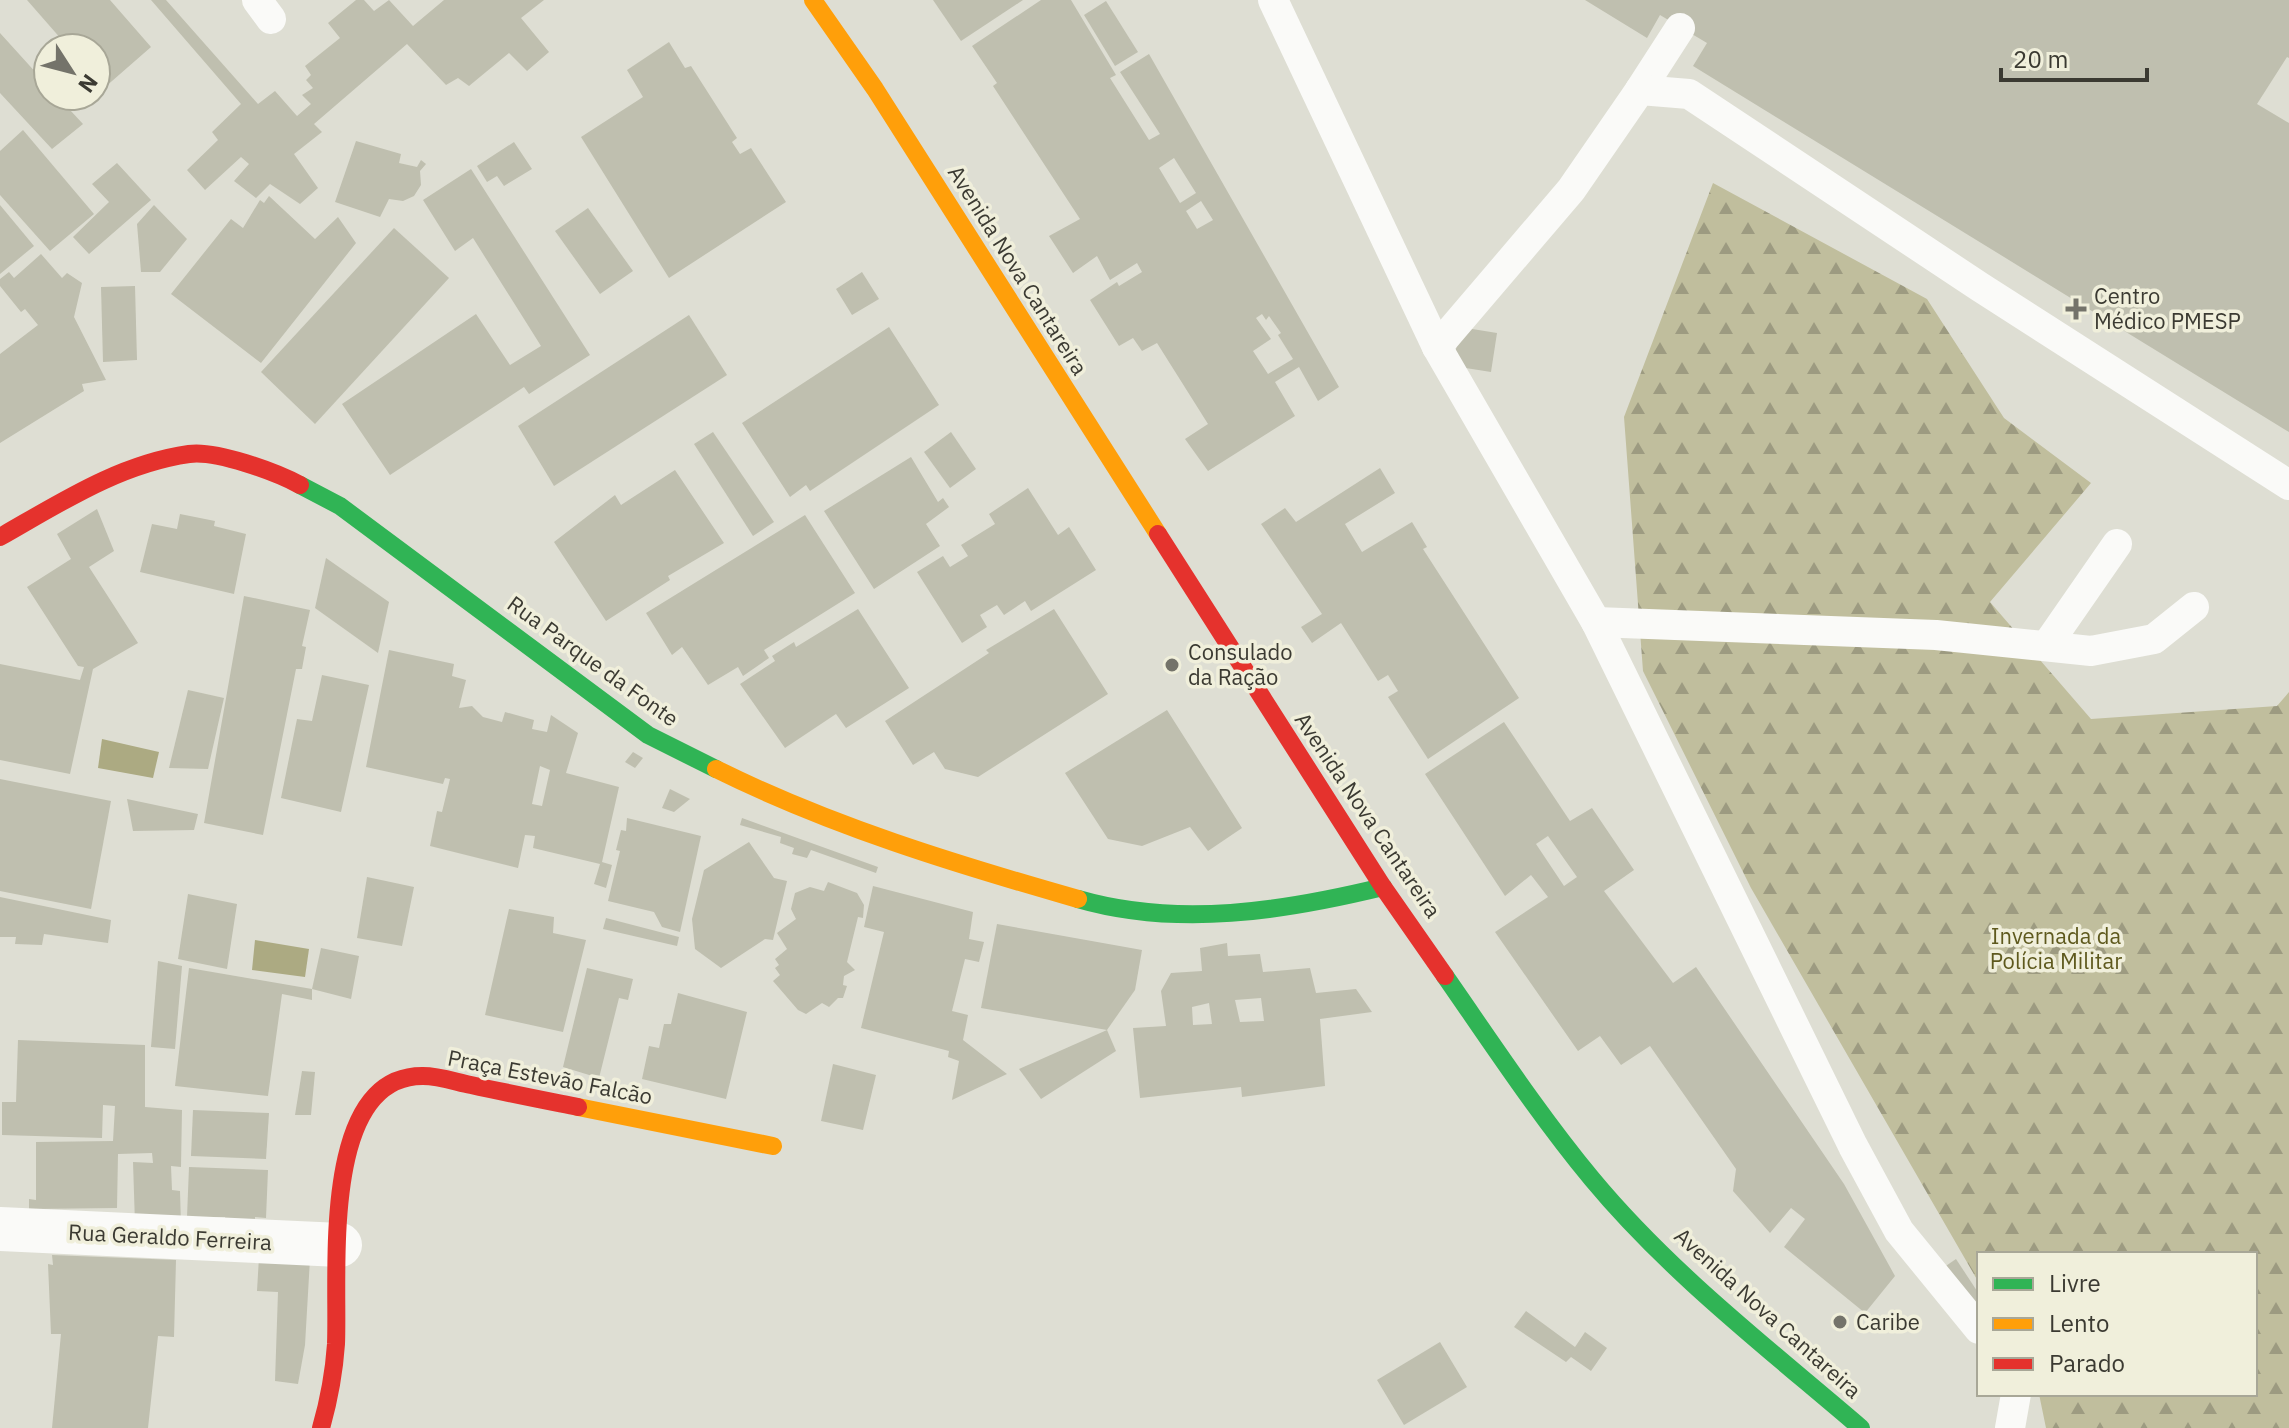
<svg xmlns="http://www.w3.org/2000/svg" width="2289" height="1428" font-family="'IBM Plex Sans',sans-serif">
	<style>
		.forest { fill: url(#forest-firs) }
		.water { fill: #acaa82 }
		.building { fill: #bfbfaf; fill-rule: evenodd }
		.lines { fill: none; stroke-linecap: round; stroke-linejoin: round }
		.lane { stroke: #fafaf8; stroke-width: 30 }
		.street { stroke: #fafaf8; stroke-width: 44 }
		.fast { stroke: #30b455; stroke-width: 18 }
		.slow { stroke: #ff9f0a; stroke-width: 18 }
		.jam { stroke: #e5322d; stroke-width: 18 }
		.poi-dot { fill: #74736a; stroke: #f0efdb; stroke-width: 3 }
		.labels { text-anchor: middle; stroke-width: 7; stroke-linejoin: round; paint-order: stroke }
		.street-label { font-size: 22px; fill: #3b3a32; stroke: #f0efdb }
		.poi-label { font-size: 22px; fill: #3b3a32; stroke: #f0efdb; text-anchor: start }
		.park-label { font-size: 22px; fill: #5e591d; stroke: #f0efdb }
	</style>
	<defs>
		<pattern id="forest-firs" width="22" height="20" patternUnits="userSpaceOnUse" patternTransform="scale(2)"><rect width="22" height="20" fill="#c0be9d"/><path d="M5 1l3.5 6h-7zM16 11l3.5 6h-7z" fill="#9d9b81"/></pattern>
	</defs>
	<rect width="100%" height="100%" fill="#deded3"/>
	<!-- forest -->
	<path class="forest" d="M1713,183L1927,299L2004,418L2091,483L1990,602L2091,719L2277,706L2289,692V1428H2046L2039,1394H2255V1254H1979V1283L1751,888L1643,671L1624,417Z"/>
	<!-- water -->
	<g class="water">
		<path d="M102,739L159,752L153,778L98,768Z"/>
		<path d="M255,940L309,949L305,977L252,970Z"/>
	</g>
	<!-- building -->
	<g class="building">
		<path d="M27,0H110L151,47L104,88L96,79V48H69Z"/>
		<path d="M151,0H166L258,104L275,91L297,116L311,104L302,95L313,88L306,80L311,75L305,66L340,38L328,23L356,0H364L374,11L389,0L413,26L444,0H544L521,18L549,52L527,71L509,53L469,86L458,78L446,85L407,44L314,124L322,132L294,154L318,188L300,204L270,184L256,198L234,181L249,164L241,157L205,190L187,170L218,140L212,132L241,104Z"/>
		<path d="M933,0H1023L961,41Z"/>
		<path d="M1041,0H1071L1116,75L1110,78L1149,140L1160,134L1120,72L1149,54L1339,387L1318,401L1299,367L1275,382L1295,416L1208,471L1185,439L1208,424L1157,343L1142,351L1133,338L1119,346L1090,300L1117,282L1119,286L1142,272L1137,263L1110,280L1097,256L1073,273L1049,236L1080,219L993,86L997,83L972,46ZM1174,158L1196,193L1180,203L1159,168ZM1201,201L1213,220L1197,229L1186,211ZM1262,314L1266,320L1269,316L1281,333L1278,335L1293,359L1268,374L1253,351L1271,339L1256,318Z"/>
		<path d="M1585,0H2289V58L2287,57L2257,104L2289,123V432L1693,66L1707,43L1660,15L1647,38Z"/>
		<path d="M1106,1L1138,52L1115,66L1084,15Z"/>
		<path d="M0,33L48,86V96H57L83,124L52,149L0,93Z"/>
		<path d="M669,42L685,68L691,66L737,138L732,142L740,154L751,148L786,202L669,278L581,137L643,97L627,70Z"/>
		<path d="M23,130L94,214L50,251L0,195V151Z"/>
		<path d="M356,141L401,154L399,163L417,167L421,160L426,164L420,171L421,185L414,196L403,201L389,199L380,217L335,202Z"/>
		<path d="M514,142L532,169L504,186L497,176L487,182L477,166Z"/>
		<path d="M117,163L151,200L89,254L73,237L109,202L92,184Z"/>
		<path d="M471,169L590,355L529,394L524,387L390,475L342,404L476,314L510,365L541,346L473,238L455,251L423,200Z"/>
		<path d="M269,196L315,239L338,217L356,243L261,363L171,294L231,219L243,228L260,200L264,203Z"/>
		<path d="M0,205L34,246L0,274Z"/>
		<path d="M154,205L187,239L160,272H141L137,224Z"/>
		<path d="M588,208L633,271L600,294L555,231Z"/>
		<path d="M394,228L449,278L315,424L261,372Z"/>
		<path d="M41,254L62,278L67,273L82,283L74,317L106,380L82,384L84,391L0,443V354L38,325L25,309L21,312L0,286V279L9,272L14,278Z"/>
		<path d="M862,272L879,299L852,315L836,289Z"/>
		<path d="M135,286L137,360L103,362L101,287Z"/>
		<path d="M689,315L727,375L554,486L518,426Z"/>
		<path d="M889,327L939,405L810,491L806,485L790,497L742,423Z"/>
		<path d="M1460,327L1497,333L1491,372L1453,366Z"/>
		<path d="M713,432L774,522L753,536L694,444Z"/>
		<path d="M951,432L976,469L950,488L924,452Z"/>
		<path d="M911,457L938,502L943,498L949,507L926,524L940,546L874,589L824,511Z"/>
		<path d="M1380,468L1395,493L1345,524L1362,552L1412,522L1427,547L1423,549L1519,698L1428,759L1388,697L1398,691L1388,675L1378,681L1341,623L1312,643L1301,627L1322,614L1261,524L1285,508L1296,522Z"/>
		<path d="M675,470L724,543L668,576L670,580L606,621L554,542L615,495L621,505Z"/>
		<path d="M1028,488L1058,535L1069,527L1096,570L1031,611L1025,601L1004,615L997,605L980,615L987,627L962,643L917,572L943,556L950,567L968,556L961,545L995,524L989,514Z"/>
		<path d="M97,509L114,551L89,567L138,643L93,669L70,774L0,760V664L80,680L84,667L78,666L27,587L71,559L57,534Z"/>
		<path d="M180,514L215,521L214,526L246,534L234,594L140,572L152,524L177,529Z"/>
		<path d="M805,515L855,593L764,650L769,658L743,676L738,667L708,685L682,647L672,655L646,613Z"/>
		<path d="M326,558L389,602L378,653L315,608Z"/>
		<path d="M244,596L310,610L302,646L306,647L302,669H296L263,835L204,823Z"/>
		<path d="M858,609L909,688L846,728L836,714L785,748L740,684L775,661L772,656L794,642L796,647Z"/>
		<path d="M1054,609L1108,694L978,777L945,769L934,752L913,765L885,721L989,653L986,650Z"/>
		<path d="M389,650L454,664L452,676L466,680L459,708L472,706L483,717L502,722L505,712L534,720L532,729L547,732L551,715L578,733L566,773L619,787L602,862L612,865L606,888L594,884L600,864L533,848L535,836L525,835L518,868L430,846L437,811L442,812L450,779L445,778L443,784L366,767ZM540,766L550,770L542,806L532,804Z"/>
		<path d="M322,675L369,685L341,812L281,798L297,719L312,721Z"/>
		<path d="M188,690L224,698L208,769L169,768Z"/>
		<path d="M1167,710L1242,828L1208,851L1190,827L1142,846L1108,839L1065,773Z"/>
		<path d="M1504,722L1570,821L1592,808L1634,870L1604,891L1673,983L1696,967L1844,1184L1895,1276L1865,1313L1784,1247L1805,1219L1791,1208L1770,1233L1733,1191L1736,1169L1650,1046L1621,1065L1600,1036L1578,1051L1495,932L1548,897L1531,875L1505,896L1425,774ZM1548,836L1577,877L1564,886L1536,844Z"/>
		<path d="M633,752L643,758L635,768L625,762Z"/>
		<path d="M0,779L111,801L91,909L0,891Z"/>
		<path d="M670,789L690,799L674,812L662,808Z"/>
		<path d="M127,799L198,814L194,830L133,831Z"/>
		<path d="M627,818L701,836L680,932L662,927L654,912L608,901L620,851L616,850L621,830L626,831Z"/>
		<path d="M742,818L878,867L876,873L811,850L807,858L792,854L794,848L780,843L781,837L740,825Z"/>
		<path d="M749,842L774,878L787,881L773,940L765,939L721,968L695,949L692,919L704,870Z"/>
		<path d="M367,877L414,887L402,946L357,938Z"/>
		<path d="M828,882L857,893L864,905L863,918L858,917L847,962L855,970L844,976L843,985L847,986L843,998H838L829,1007L822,1003L806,1014L798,1010L773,981L780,975L775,968L779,965L775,959L787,949L777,933L796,919L791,909L795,893L810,887L824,891Z"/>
		<path d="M873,886L973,912L969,939L984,942L979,962L965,959L952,1011L968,1015L963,1040L1007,1074L952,1100L959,1061L948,1057L949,1051L861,1028L884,932L864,927Z"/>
		<path d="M188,894L237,904L227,969L178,959Z"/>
		<path d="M0,897L111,920L108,943L44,934L42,945L15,944L16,937H0Z"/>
		<path d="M509,909L554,917L553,933L586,940L563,1032L485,1015Z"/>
		<path d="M606,918L679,937L677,946L603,929Z"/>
		<path d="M997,924L1142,950L1135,990L1107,1030L981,1008Z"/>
		<path d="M1227,943L1228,956L1260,954L1263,972L1310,968L1316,993L1356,989L1372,1012L1320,1019L1325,1086L1242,1097L1241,1087L1140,1098L1133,1028L1166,1026L1161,991L1171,973L1202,971L1200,948ZM1261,998L1264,1021L1240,1022L1235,1000ZM1209,1003L1212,1024L1193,1025L1192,1007Z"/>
		<path d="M321,948L359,956L351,999L312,989V1000L282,994L268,1096L175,1086L189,968L312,989Z"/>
		<path d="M158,961L182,966L175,1049L151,1047Z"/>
		<path d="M587,968L633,979L628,1000L619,998L599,1078L563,1067Z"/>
		<path d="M678,993L747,1012L726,1099L642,1079L649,1046L659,1048L664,1024H671Z"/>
		<path d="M1107,1030L1116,1051L1041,1099L1019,1069Z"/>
		<path d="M18,1040L145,1045V1107L182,1110L181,1167L171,1166L172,1190L180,1191L181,1225L135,1224L133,1162L153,1163L152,1153L118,1154L117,1208L29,1209V1199L36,1200V1142L113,1141L115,1106L103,1105L102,1138L2,1135V1102H16Z"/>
		<path d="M833,1064L876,1075L863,1130L821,1121Z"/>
		<path d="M302,1071L315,1072L311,1115H295Z"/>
		<path d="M193,1110L269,1113L266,1159L191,1156Z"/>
		<path d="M189,1167L268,1170L266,1218L255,1217V1229L226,1227L225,1217H187Z"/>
		<path d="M52,1255L176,1260L174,1337L158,1336L148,1428H52L61,1334H51L48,1264L53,1265Z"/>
		<path d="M259,1257L310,1259L305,1345L298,1384L275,1381L278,1292L257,1291Z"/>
		<path d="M1956,1259L1979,1294V1325L1940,1270Z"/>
		<path d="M1526,1311L1575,1347L1585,1332L1607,1348L1591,1371L1571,1357L1566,1362L1514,1327Z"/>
		<path d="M1440,1342L1467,1387L1404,1425L1377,1380Z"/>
	</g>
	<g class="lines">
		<!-- lane -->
		<g class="lane">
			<path d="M257,0L271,19"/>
			<path d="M1273,0L1437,347L1596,622L1853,1146L1899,1231L1979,1329"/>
			<path d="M1640,90L1680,28"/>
			<path d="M1437,347L1571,190L1640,90L1689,94L1980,287L2289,485"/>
			<path d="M1596,622L1936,635L2091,651L2154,639L2194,607"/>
			<path d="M2047,645L2117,544"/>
			<path d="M2010,1428L2016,1394"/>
		</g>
		<!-- street -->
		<path class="street" d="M0,1229L340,1245"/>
		<!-- fast -->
		<g class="fast">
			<path d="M300,485L340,506L648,735L716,769"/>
			<path d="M1078,899C1178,928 1284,911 1383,887"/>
			<path d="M1445,976C1493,1045 1539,1115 1592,1179C1670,1273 1769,1349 1861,1428"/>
		</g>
		<!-- slow -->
		<g class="slow">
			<path d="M813,0L875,89L1158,534"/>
			<path d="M716,769C831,826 955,864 1078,899"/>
			<path d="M578,1107L773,1146"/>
		</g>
		<!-- jam -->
		<g class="jam">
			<path d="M1158,534L1383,887L1445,976"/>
			<path d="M0,537C60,503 119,464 189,454C216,450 276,472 300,485"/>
			<path d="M321,1428C329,1400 334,1373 336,1344C339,1276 319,1075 423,1076C439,1076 456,1082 471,1085C507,1093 543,1100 578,1107"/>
		</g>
	</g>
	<!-- markers -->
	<g class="poi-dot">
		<path d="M2072 297h8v8h8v8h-8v8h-8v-8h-8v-8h8z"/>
		<circle cx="1172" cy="665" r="8"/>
		<circle cx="1840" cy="1322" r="8"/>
	</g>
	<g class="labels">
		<!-- street labels -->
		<g class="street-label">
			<text transform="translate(1018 270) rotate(58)" y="8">Avenida Nova Cantareira</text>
			<text transform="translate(593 661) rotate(36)" y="8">Rua Parque da Fonte</text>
			<text transform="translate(1368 815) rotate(56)" y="8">Avenida Nova Cantareira</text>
			<text transform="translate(550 1077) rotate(11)" y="8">Praça Estevão Falcão</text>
			<text transform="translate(170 1237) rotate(3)" y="8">Rua Geraldo Ferreira</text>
			<text transform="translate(1768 1313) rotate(42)" y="8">Avenida Nova Cantareira</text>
		</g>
		<!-- poi labels -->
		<g class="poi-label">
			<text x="2094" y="304">Centro<tspan x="2094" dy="25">Médico PMESP</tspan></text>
			<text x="1188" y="660">Consulado<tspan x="1188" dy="25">da Ração</tspan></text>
			<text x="1856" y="1330">Caribe</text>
		</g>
		<!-- park labels -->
		<g class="park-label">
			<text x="2056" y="944">Invernada da<tspan x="2056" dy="25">Polícia Militar</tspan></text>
		</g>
	</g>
	<!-- legend -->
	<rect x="1977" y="1252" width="280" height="144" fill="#f0efdb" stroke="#a8a797" stroke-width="2"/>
	<rect x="1993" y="1278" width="40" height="12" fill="#30b455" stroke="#a8a797" stroke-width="2"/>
	<text x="2049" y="1292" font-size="24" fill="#3b3a32">Livre</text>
	<rect x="1993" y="1318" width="40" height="12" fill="#ff9f0a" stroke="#a8a797" stroke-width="2"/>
	<text x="2049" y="1332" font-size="24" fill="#3b3a32">Lento</text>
	<rect x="1993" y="1358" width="40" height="12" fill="#e5322d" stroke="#a8a797" stroke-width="2"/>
	<text x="2049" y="1372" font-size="24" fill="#3b3a32">Parado</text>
	<!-- north arrow -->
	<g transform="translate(72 72) rotate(126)"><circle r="38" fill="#f0efdb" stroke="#a8a797" stroke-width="2"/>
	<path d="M0-6L14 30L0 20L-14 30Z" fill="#74736a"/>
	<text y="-12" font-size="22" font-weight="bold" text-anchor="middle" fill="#3b3a32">N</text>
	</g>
	<!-- scale -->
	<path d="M2001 68v12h146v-12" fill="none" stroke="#3b3a32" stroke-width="4"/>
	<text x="2013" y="68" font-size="24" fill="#3b3a32" stroke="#f0efdb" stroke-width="6" paint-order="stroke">20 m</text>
</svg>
